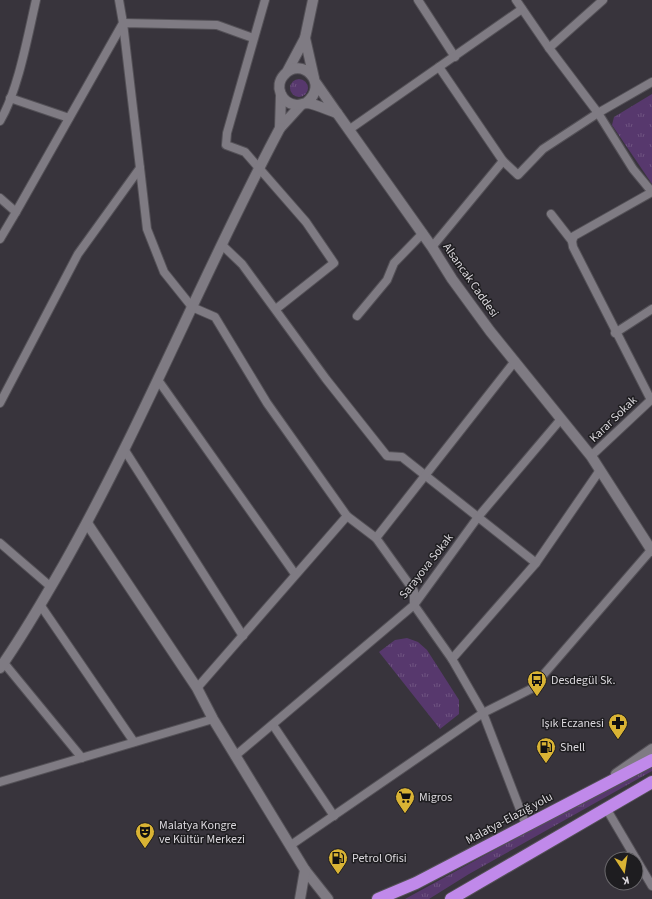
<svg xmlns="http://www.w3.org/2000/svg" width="652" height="899" font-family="'Source Sans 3',sans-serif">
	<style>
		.grass { fill: url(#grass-tufts) }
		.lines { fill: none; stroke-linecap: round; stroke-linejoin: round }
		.street-casing { stroke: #545157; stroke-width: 10 }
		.secondary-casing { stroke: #545157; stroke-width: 12 }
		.highway-casing { stroke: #545157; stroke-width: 14 }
		.street { stroke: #7f7b83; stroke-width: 8 }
		.secondary { stroke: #7f7b83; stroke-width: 10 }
		.highway { stroke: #c089ea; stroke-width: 12 }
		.labels { text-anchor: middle; stroke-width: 3; stroke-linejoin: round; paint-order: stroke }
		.street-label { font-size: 12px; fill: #dbd8dd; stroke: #1e1d20 }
		.poi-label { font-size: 12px; fill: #dbd8dd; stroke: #1e1d20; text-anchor: start }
	</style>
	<defs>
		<pattern id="grass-tufts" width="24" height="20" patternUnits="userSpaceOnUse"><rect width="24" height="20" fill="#57386d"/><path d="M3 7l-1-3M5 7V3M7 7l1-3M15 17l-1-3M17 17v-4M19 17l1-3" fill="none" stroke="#6f5481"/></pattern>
	</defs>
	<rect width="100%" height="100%" fill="#38343c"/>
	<!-- grass -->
	<g class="grass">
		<circle cx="299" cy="88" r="9"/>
		<path d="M652,94V184L612,125L614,117Z"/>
		<path d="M407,638L418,642L427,650L459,700V714L440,729L379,652L395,640Z"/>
		<path d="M652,764V771L469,874L429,899H405Z"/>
	</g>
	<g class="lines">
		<defs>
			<g id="street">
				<path d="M265,0L227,133L226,145L245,152L306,222L334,263L276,309"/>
				<path d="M418,0L455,57"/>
				<path d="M516,0L549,48L598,113L652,82"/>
				<path d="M549,48L603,0"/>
				<path d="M10,98L69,118"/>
				<path d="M0,121C18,91 28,35 36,0"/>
				<path d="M350,129L522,9"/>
				<path d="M503,161L518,175L543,149L598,113L633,169L652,192"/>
				<path d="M140,168L147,229L164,272L192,307L215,317L267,403L347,516L376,538L414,591V605L452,659L483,713L526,825"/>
				<path d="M0,198L16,212L0,239"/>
				<path d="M16,212L123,23L119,0"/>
				<path d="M551,214L572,241"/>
				<path d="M222,245L242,264L326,379L387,456L402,457L536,563"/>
				<path d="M432,247L503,161L439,67"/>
				<path d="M357,316L387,280L394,263L423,233"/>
				<path d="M615,333L652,309"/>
				<path d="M158,380L295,574"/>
				<path d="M651,400L573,247L572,241L574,236L652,192"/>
				<path d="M0,403L78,254L140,168L123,23L217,25L253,38"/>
				<path d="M124,449L243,636"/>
				<path d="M591,456L652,399"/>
				<path d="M376,538L515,361"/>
				<path d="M0,543L51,587"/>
				<path d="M41,606L134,742"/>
				<path d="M452,659L536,563L600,470"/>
				<path d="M4,663L82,758"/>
				<path d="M197,688L347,516"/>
				<path d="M273,725L334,816"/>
				<path d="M235,756L414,605L478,517L561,419"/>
				<path d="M0,782L213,719"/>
				<path d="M606,808L636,859"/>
				<path d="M291,845L483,713L531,689L652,549"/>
				<path d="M636,859L652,886"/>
			</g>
			<g id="secondary">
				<path d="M305,38L313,0"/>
				<path d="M288,70L305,38L314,78"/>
				<path d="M281,95L280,128L301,105"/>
				<path d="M306,103C331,84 301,55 284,75C274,86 281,103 296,105C300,105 304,103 308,103C317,105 328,110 337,113L316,83"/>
				<path d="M337,113L432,247L452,279L490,331L591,456L652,551"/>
				<path d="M87,523L197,688L213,719L305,870L328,899"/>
				<path d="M0,668C24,634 44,599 64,564C144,422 204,271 280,128"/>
				<path d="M616,774L652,749"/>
				<path d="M300,899L305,870"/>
			</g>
			<g id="highway">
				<path d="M378,899L416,883L652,760"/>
				<path d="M451,899L652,782"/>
			</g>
		</defs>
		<!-- street casing -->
		<use href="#street" class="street-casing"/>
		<!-- secondary casing -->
		<use href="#secondary" class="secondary-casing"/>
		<!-- highway casing -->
		<use href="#highway" class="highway-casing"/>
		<!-- street -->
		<use href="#street" class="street"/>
		<!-- secondary -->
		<use href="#secondary" class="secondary"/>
		<!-- highway -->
		<use href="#highway" class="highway"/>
	</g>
	<!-- icons -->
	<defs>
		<symbol id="bus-pin" viewBox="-11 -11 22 30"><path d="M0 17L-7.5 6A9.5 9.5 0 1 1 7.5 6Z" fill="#d9b334" stroke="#1e1d20"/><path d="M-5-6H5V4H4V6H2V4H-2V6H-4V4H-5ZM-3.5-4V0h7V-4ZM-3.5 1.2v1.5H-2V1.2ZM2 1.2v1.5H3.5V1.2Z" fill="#111"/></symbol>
		<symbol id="pharmacy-pin" viewBox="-11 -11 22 30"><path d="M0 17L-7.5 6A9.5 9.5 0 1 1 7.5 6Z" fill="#d9b334" stroke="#1e1d20"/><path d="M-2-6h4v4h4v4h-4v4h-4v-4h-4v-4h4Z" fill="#111"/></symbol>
		<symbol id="fuel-pin" viewBox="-11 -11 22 30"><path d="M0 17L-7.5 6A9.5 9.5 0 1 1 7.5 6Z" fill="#d9b334" stroke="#1e1d20"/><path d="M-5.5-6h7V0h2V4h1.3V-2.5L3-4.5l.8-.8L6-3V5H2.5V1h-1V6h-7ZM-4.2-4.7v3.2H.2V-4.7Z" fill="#111"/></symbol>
		<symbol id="supermarket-pin" viewBox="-11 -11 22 30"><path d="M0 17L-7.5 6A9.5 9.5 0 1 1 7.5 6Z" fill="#d9b334" stroke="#1e1d20"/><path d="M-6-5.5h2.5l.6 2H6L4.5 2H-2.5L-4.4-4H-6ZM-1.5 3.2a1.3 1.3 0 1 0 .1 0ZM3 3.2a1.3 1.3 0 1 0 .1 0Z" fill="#111"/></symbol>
		<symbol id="theatre-pin" viewBox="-11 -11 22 30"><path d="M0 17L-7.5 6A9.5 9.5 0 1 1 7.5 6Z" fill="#d9b334" stroke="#1e1d20"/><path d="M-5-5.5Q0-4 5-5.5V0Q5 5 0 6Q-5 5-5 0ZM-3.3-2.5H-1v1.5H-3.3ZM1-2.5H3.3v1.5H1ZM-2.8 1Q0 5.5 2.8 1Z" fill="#111"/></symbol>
	</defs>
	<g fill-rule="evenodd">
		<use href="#bus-pin" x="526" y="669" width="22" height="30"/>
		<use href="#pharmacy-pin" x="607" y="712" width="22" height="30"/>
		<use href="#fuel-pin" x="535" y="736" width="22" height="30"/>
		<use href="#supermarket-pin" x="394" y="786" width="22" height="30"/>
		<use href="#theatre-pin" x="134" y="821" width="22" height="30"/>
		<use href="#fuel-pin" x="327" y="847" width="22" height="30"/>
	</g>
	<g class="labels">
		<!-- street labels -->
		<g class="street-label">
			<text transform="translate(471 280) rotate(55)" y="4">Alsancak Caddesi</text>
			<text transform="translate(613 419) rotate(-44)" y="4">Karar Sokak</text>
			<text transform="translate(426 566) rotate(-52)" y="4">Sarayova Sokak</text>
			<text transform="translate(509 818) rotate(-28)" y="4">Malatya-Elazığ yolu</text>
		</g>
		<!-- poi labels -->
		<g class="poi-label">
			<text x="551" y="684">Desdegül Sk.</text>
			<text x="604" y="727" text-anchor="end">Işık Eczanesi</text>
			<text x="560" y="751">Shell</text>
			<text x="419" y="801">Migros</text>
			<text x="159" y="829">Malatya Kongre<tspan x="159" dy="14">ve Kültür Merkezi</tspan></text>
			<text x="352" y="862">Petrol Ofisi</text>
		</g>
	</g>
	<!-- north arrow -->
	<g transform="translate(624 871) rotate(168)"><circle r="19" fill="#1e1d20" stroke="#6a686c"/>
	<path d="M0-3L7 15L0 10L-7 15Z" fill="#d9b334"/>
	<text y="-6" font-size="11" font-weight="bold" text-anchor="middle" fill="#dbd8dd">K</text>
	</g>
</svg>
